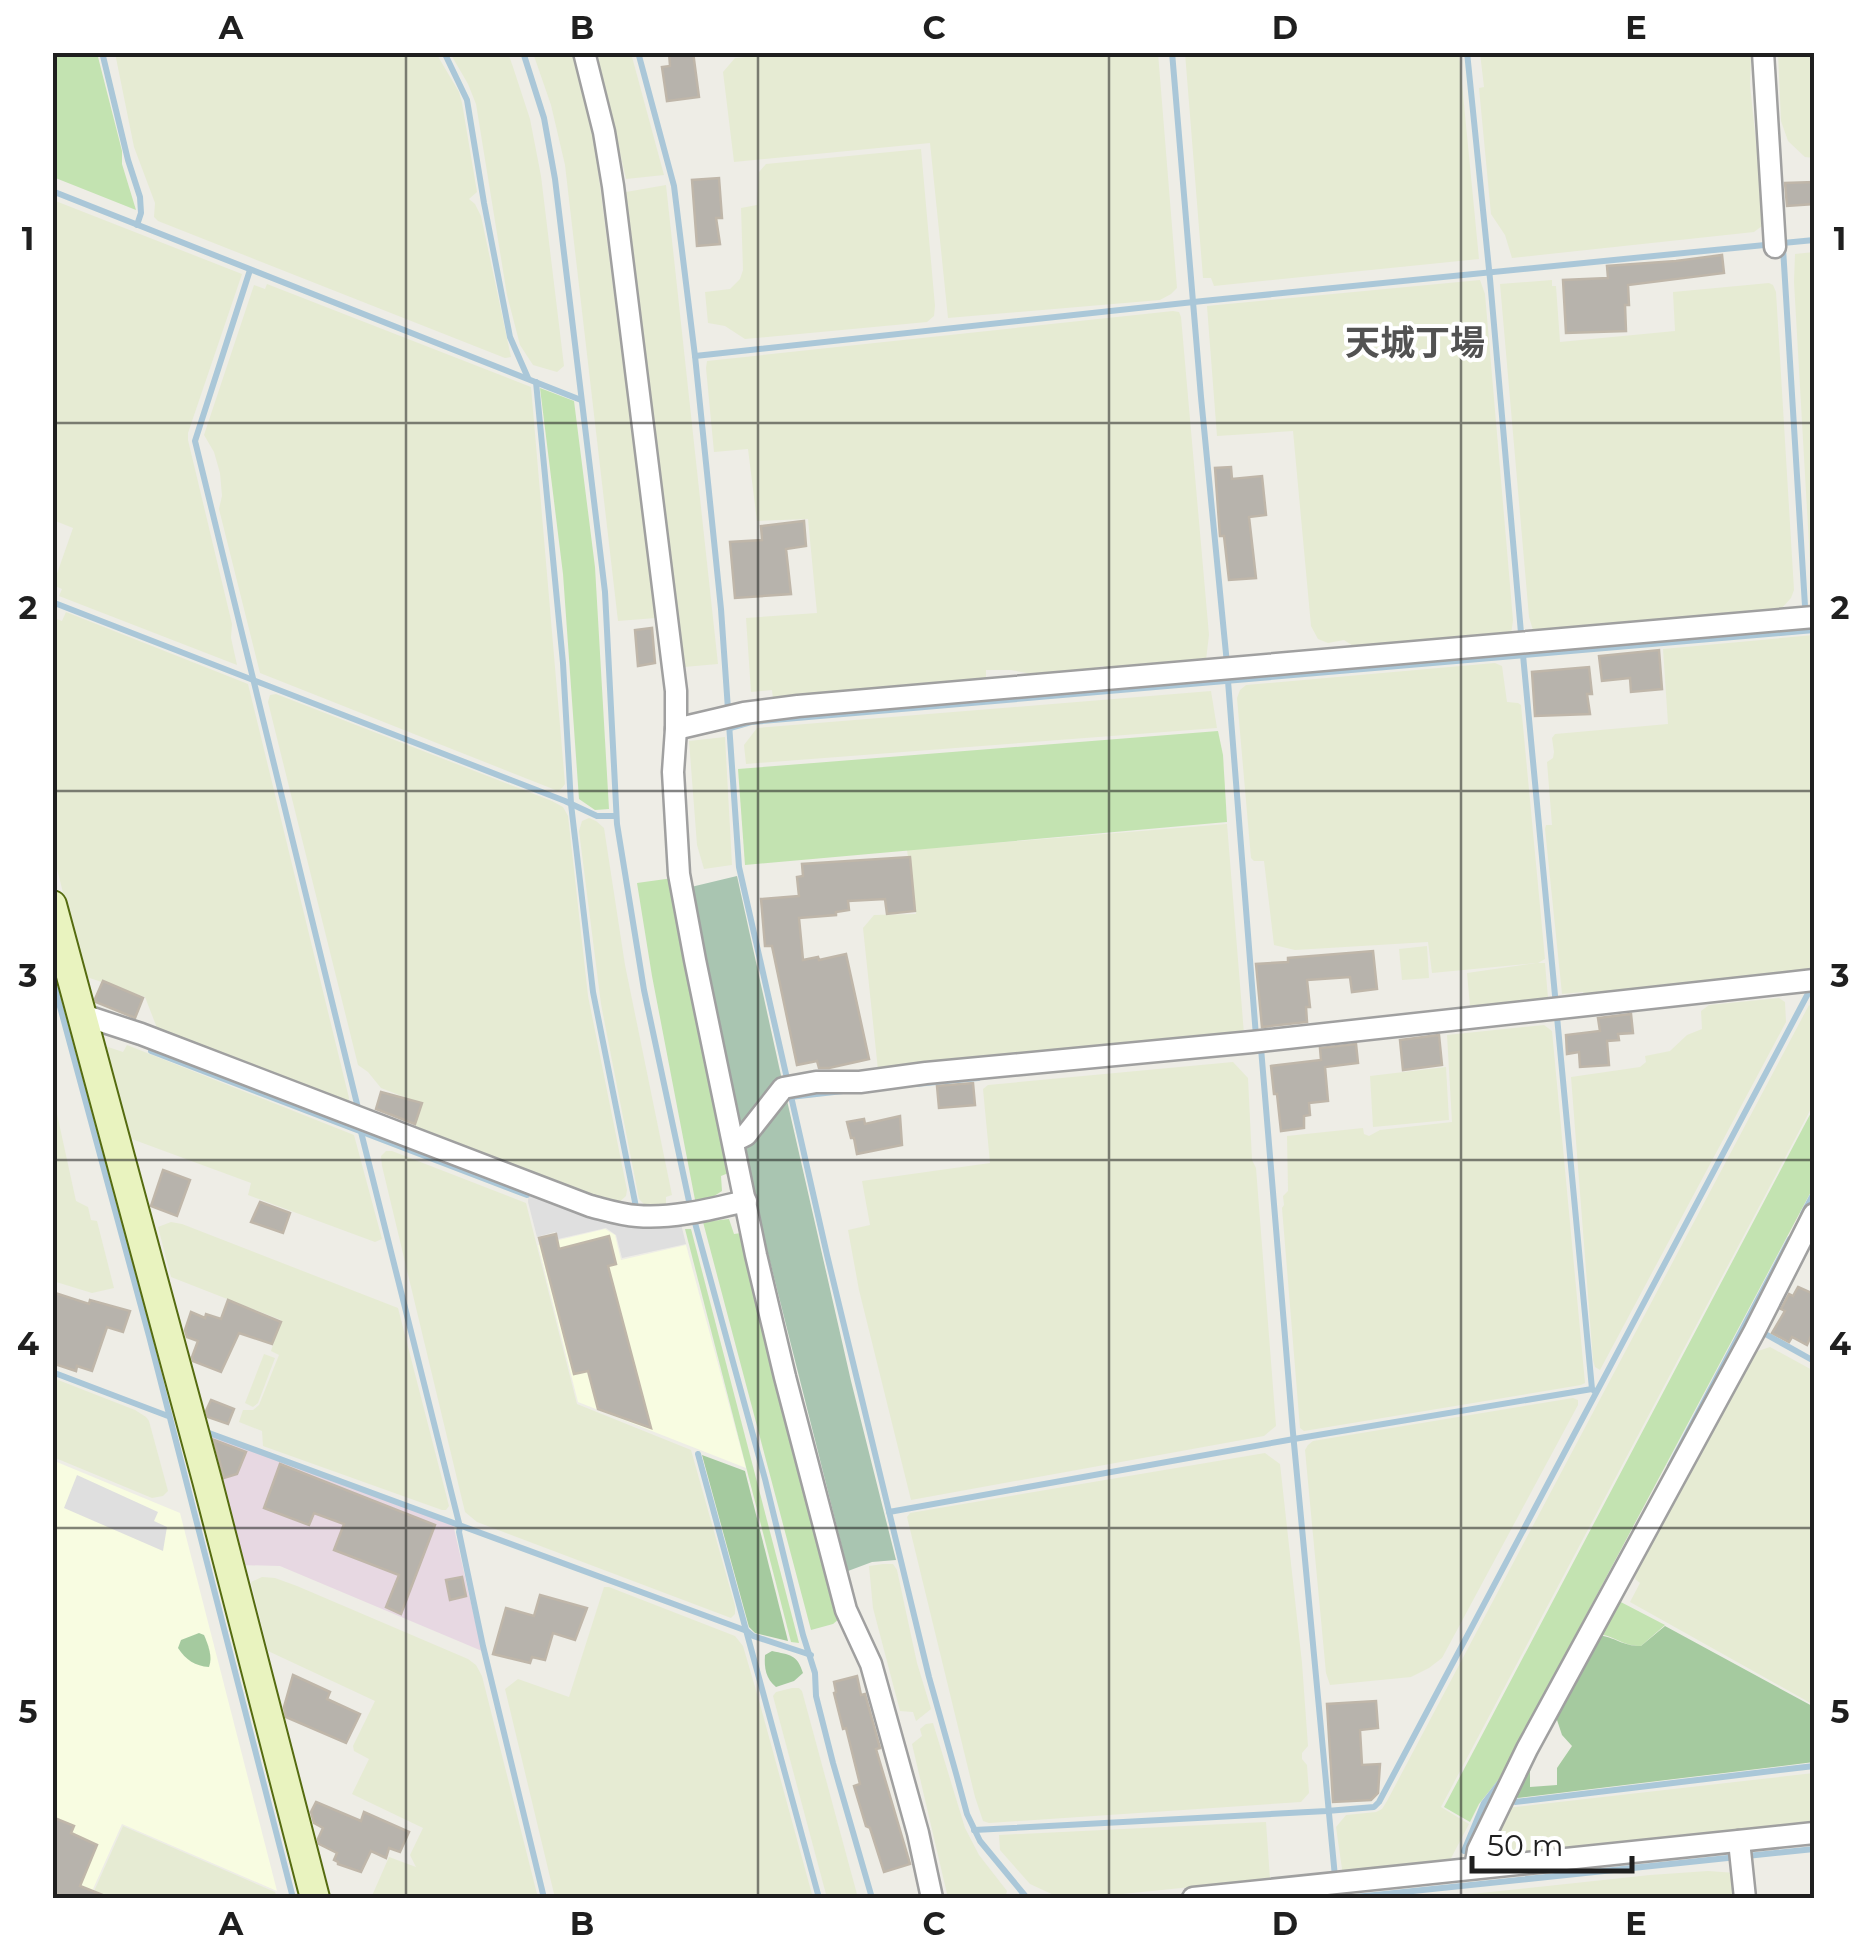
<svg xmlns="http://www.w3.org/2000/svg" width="1867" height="1951" font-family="Montserrat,'Noto Sans JP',sans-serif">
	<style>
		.industrial { fill: #e7d8e2 }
		.education { fill: #f8fce1; fill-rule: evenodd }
		.farmland { fill: #e6ebd3 }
		.grass { fill: #c3e3b1 }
		.forest { fill: #a5ca9f }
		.cemetery { fill: #a9c5b1 }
		.parking { fill: #dfdfdf }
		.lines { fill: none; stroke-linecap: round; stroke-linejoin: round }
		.stream { stroke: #aac7d8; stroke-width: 6 }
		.building { fill: #b7b3ac; stroke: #bfb6a9; stroke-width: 2.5 }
		.street-casing { stroke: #a0a0a0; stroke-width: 25 }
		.secondary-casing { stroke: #556b10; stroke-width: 32 }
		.street { stroke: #fff; stroke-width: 20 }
		.secondary { stroke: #e9f3bf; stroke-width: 28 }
		.grid { fill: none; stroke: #1f1f1f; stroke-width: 2.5; stroke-opacity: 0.55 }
		.labels { text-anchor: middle; stroke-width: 8; stroke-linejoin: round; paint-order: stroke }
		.neighbourhood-label { font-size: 35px; font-weight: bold; fill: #525252; stroke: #fff }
		.neatline { fill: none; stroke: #1f1f1f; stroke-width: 4 }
		.grid-label { font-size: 32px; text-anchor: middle; font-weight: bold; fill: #1f1f1f }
	</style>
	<rect width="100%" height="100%" fill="#eeede6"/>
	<!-- industrial -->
	<path class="industrial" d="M210,1434L453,1524L482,1651L280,1566L239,1565Z"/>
	<!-- education -->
	<g class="education">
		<path d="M605,1229L615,1235L621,1260L686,1245L746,1468L578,1402L538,1245ZM609,1236L616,1263L608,1266L642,1393L597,1405L585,1357L570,1361L542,1255Z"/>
		<path d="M52,1460L180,1513L277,1891L122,1824L89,1898H53Z"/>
	</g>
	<!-- farmland -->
	<g class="farmland">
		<path d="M757,52L1158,53L1177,288L1171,294L1160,300L948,318L930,143L734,162L723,72L735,58L756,56Z"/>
		<path d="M115,53H436L459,92L462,103L477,192L469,199L475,204L481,216L511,357L505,358L158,221L154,217L155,203L134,147Z"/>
		<path d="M450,53H508L513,67L530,119L541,176L564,366L557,372L533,365L520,345L507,295L476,104L468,84Z"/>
		<path d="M533,53H573L584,89L596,155L656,618L618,621L565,165L551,105Z"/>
		<path d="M597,53H631L664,175L626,179Z"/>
		<path d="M1185,53H1459L1479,259L1214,286L1211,278H1203Z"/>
		<path d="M1480,53H1755V57L1751,58L1750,85L1759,171L1763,176L1765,221L1762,226L1754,232L1512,258L1505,235L1491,214L1479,88L1484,87Z"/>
		<path d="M1778,53H1814V158L1805,157L1788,141L1781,121Z"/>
		<path d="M921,149L935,306L934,316L927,322L745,339L725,326L708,323L705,292L730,289L740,279L743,270L741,208L757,205L759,172L766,164Z"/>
		<path d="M666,185L718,664L684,667L626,192Z"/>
		<path d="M53,200L242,274L188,433V440L232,624L231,638L237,665L59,596L62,589L53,585L73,528L53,520Z"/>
		<path d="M1814,252V564L1810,562L1794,282L1795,254Z"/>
		<path d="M1480,280L1485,294L1513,620L1511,635L1356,648L1344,640L1328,643L1318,639L1311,626L1293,431L1217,436L1207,306Z"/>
		<path d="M1552,280V286H1556L1560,342L1675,331L1673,292L1769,283L1773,285L1776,292L1794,590L1791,598L1781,609L1533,630L1529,617L1500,284Z"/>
		<path d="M267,284L531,387L565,784L562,788L558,791L260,673L219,509L222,496L220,473L214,452L204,435L254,285L265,289Z"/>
		<path d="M1173,311L1179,312L1181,317L1209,635L1206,660L1106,668L1103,666L1088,670L1032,674L1011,670H986V681L773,699L772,690L751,692L746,618L817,613L808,519L757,521L748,449L714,452L706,368L707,361Z"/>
		<path d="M66,612L248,684L349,1098L348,1106L164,1035L165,1031L157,1028L145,997L84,976L53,853L52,623L54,618L62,621Z"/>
		<path d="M1814,635V967L1809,974L1584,997L1583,992L1562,994L1545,829L1546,825H1552L1547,762L1553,758L1554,752L1552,738L1555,734L1668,724L1663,649Z"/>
		<path d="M1495,663L1502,666L1507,702L1518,703L1521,705L1545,959L1538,963H1545L1548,998L1470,1006L1467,973L1536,963L1432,973L1428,942L1295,950L1274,945L1264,861H1254L1251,858L1237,698L1240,690L1246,685Z"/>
		<path d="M1211,691L1217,728L746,764L744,745L757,728Z"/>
		<path d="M276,694L552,801L563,807L568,816L588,996L627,1190L626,1196L616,1205L414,1129L422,1104L381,1088L368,1072L358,1065L268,702L270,695Z"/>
		<path d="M725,737L732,865L704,869L697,845L689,741Z"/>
		<path d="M589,818L596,821L604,828L625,965L672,1195L666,1197V1204H644L639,1199L601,1004L579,831L582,821Z"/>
		<path d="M1227,824L1244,1034L878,1070L863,928L874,915L916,914L907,850Z"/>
		<path d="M1427,946L1429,978L1402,980L1399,949Z"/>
		<path d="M1779,998L1785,1002L1786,1022L1600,1370L1595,1367L1593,1360L1571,1077L1640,1067L1646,1062L1645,1056L1670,1051L1687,1035L1702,1029L1701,1011L1709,1005Z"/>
		<path d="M1809,1005L1814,1009V1103L1441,1807L1469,1824L1449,1862L1343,1876L1336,1827L1346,1815L1376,1812L1382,1809L1387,1801Z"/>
		<path d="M1544,1025L1552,1031L1585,1383L1581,1385L1304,1431L1300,1428L1282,1208L1284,1205L1283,1196L1288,1191L1287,1136L1363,1128L1364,1134L1369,1136L1380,1130L1452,1122L1447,1035Z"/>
		<path d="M127,1045L354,1135L382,1239L375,1242L248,1195L251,1183L129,1138L105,1046L123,1052Z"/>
		<path d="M1233,1062L1248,1078L1252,1160L1256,1168L1276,1426L1264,1436L911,1500L859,1290L848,1230L870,1225L862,1181L990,1163L983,1089L988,1085Z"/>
		<path d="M1446,1067L1449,1120L1373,1127L1370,1076Z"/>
		<path d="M52,1107L57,1114L76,1201L88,1207L91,1220L97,1221L114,1288L92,1293L53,1281Z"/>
		<path d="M386,1151H392L526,1203L577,1404L691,1450L735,1606V1614L731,1618L477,1522L465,1512L382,1166L381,1156Z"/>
		<path d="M171,1222L182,1224L398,1308L449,1506L446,1510H442L263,1446L262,1431L239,1422L243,1410H253L259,1405L279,1355L271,1351L281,1320L171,1277L158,1227Z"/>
		<path d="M1770,1347L1814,1371V1705L1630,1602L1640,1583L1635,1579L1638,1561L1752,1353Z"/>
		<path d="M264,1354L275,1358L258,1403L253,1407L245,1403Z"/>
		<path d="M53,1378L135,1410L146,1417L149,1421L168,1491L163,1496L152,1498L53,1457Z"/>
		<path d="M1573,1398L1578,1400V1405L1442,1658L1429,1668L1411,1677L1330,1685L1326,1673L1305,1450L1308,1445L1313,1441Z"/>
		<path d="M1265,1453L1280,1464L1302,1663L1308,1746L1302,1753V1759L1307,1765L1309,1793L1301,1802L989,1823L983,1821L975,1797L907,1517L910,1513Z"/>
		<path d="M883,1564H893L897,1570L917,1663L931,1709L916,1721L913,1712L900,1711L873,1608L869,1566Z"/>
		<path d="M262,1577L275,1578L297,1586L468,1659L476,1665L482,1676L538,1898H371L389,1857L416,1867L410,1855L423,1828L352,1794L369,1759L354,1751L353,1746L375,1701L268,1651L251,1582Z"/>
		<path d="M604,1587H609L735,1636L743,1646L758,1697L813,1898H555L505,1689L518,1679L569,1697Z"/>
		<path d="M792,1688H799L802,1691L858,1898H827L773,1696L776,1692Z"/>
		<path d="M933,1723L965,1828L979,1855L1007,1891L1005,1898H948L912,1744L922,1736L920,1729L926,1724Z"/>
		<path d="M1814,1773V1826L1492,1860L1485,1850L1507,1808Z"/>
		<path d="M1266,1822L1270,1879L1083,1898L1058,1897L1030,1884L1000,1850L999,1835Z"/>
		<path d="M123,1826L275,1892L277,1898H91Z"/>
		<path d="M1708,1871L1736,1873L1738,1898H1434L1650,1875Z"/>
	</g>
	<!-- grass -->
	<g class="grass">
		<path d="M52,53H97L122,151V164L136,210L53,177Z"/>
		<path d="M540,388L574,401L595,567L609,809L595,810L579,799L563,574Z"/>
		<path d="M1218,731L1223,755L1227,822L745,865L738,769Z"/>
		<path d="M673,878L731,1172L721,1176L722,1191L705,1202L696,1205L652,976L637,883Z"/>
		<path d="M1814,1107V1186L1499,1779L1479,1804L1470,1822L1444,1807Z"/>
		<path d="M729,1219L734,1234L741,1233L837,1603L839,1619L833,1624L811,1630L703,1222Z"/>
		<path d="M691,1229L799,1643L791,1642L685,1229Z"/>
		<path d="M1615,1599L1665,1625L1641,1646C1621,1646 1617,1636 1597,1634Z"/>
	</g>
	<!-- forest -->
	<g class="forest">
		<path d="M702,1455L745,1471L788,1641L755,1633L749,1627Z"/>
		<path d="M1665,1626L1814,1707V1762L1518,1798L1514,1796L1532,1754L1536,1755L1530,1771V1787L1557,1785V1768L1572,1746L1562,1735L1554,1711L1597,1635C1616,1637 1621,1646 1641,1646Z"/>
		<path d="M199,1633L204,1635C208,1644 213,1657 209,1667C195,1666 186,1660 178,1648L181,1640Z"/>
		<path d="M772,1651C790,1655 797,1654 803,1673L794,1681L776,1687C766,1679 764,1668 765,1655Z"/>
	</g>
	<!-- cemetery -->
	<g class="cemetery">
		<path d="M737,876L782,1080L743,1126L737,1121L691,887Z"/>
		<path d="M786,1096L851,1381L896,1560L872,1562L848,1571L744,1158L750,1139Z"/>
	</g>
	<!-- parking -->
	<g class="parking">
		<path d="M529,1188L680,1220L686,1244L622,1258L616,1235L606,1228L558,1239L555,1232L537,1237L528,1202Z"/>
		<path d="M77,1475L158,1512L154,1521L167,1527L163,1551L64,1508Z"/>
	</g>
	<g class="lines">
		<!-- stream -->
		<g class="stream">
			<path d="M102,52L128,160L140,197L141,213L137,225"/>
			<path d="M444,52L467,100L484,203L510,337L528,378"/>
			<path d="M523,52L544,118L555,179L605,592L617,824L644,990L689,1201L765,1479L803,1635L815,1673L816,1696L833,1763L872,1898"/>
			<path d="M638,52L674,186L695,356L721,609L739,867L827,1255L929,1677L957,1777L967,1814L980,1841L1027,1898"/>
			<path d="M1172,52L1201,397L1227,664"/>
			<path d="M1467,52L1490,279L1521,633"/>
			<path d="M52,191L581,400"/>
			<path d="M1783,248L1805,606"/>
			<path d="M250,270L195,441L358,1108"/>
			<path d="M695,356L1203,301L1814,240"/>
			<path d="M536,382L563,663L571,804L593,992L636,1207"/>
			<path d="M52,602L565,801L597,816H616"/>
			<path d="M1523,655L1592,1389L1596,1392"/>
			<path d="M1228,681L1256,1036"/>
			<path d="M730,728L751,722L1814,630"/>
			<path d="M52,977L149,1336L293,1898"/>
			<path d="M1261,1048L1293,1433L1337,1898"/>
			<path d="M151,1051L527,1195"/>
			<path d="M916,1084L978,1078"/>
			<path d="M790,1097L843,1091"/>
			<path d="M360,1128L460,1527L459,1532L483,1646L544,1898"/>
			<path d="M1803,1214L1814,1193"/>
			<path d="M1760,1331L1814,1361"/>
			<path d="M52,1372L168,1416"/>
			<path d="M209,1433L747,1631L753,1636L811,1655"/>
			<path d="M698,1454L819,1898"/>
			<path d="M1670,1466L1790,1239"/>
			<path d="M889,1512L1294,1439L1592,1389"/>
			<path d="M1508,1798L1515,1802L1814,1766"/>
			<path d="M974,1830L1327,1811L1374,1807L1379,1802L1812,986"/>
			<path d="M1464,1851L1484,1803L1501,1781"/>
			<path d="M1346,1898L1814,1849"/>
		</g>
	</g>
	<!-- building -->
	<g class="building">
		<path d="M669,52H693L699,97L667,101L662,67L670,66Z"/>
		<path d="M719,178L722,218H716L720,244L697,246L692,180Z"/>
		<path d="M1814,182V204L1787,206L1785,183Z"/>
		<path d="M1722,255L1724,273L1628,285L1629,305H1625L1626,331L1566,333L1563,280L1608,278L1607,266L1676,261Z"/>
		<path d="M1231,467L1232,479L1262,476L1266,515L1249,517L1256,578L1229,580L1224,536H1220L1215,468Z"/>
		<path d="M804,521L806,546L786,549L791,594L735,598L730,542L762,540L761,526Z"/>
		<path d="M652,628L655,663L638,666L635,630Z"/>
		<path d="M1659,650L1662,689L1631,692L1630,678L1602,681L1599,656Z"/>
		<path d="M1589,667L1592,694H1587L1590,714L1535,716L1532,672Z"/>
		<path d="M910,857L915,911L887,914L885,899L848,901L849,910L836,912V915L799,918L803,960L818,957L819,960L846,954L869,1059L829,1068H819L817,1061L797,1065L772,946H765L761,899L799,896L797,877L803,876L802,864Z"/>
		<path d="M1373,951L1377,989L1352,992L1350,977L1307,980L1310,1007H1306L1307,1022L1262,1027L1256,964L1288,962V958Z"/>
		<path d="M103,981L143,998L135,1018L96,1002L95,999Z"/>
		<path d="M1631,1014L1633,1033L1618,1034L1619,1040L1607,1041L1609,1065L1580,1067L1579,1052L1567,1054L1566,1035L1600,1031L1598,1018Z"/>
		<path d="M1439,1035L1442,1065L1403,1070L1400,1040Z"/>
		<path d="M1356,1044L1358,1063L1325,1067L1328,1101L1309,1103L1310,1115L1304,1116V1128L1281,1131L1277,1094H1274L1271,1066L1321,1060L1320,1048Z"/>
		<path d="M973,1083L975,1105L939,1108L937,1086Z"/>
		<path d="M381,1092L422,1103L415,1124L376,1109Z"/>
		<path d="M900,1116L902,1145L857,1154L854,1138H851L847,1122L864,1119L865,1124Z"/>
		<path d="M163,1170L190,1180L177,1216L151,1206Z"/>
		<path d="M260,1202L290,1213L283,1233L251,1222Z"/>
		<path d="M556,1234L559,1249L609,1236L616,1264L608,1266L651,1428L598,1409L588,1371L574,1374L539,1238Z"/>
		<path d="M1798,1287L1814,1294V1329L1807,1345L1792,1337L1789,1342L1772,1333L1785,1311L1781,1309L1789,1294L1793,1296Z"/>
		<path d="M52,1292L89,1304L90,1300L130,1311L123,1332L107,1327L92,1371L77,1366L76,1371L52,1363Z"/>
		<path d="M228,1300L281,1322L272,1344L239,1333L221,1372L193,1361L192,1357L198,1341L187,1337L185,1330L191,1312L205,1318L206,1314L221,1319Z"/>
		<path d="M211,1400L234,1409L228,1424L208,1417L206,1411Z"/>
		<path d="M214,1440L246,1452L237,1474L224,1478Z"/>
		<path d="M280,1464L435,1525L401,1614L386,1607L399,1575L334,1550L344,1524L314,1513L309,1525L264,1508Z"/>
		<path d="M462,1577L466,1596L450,1600L446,1580Z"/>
		<path d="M540,1595L587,1608L575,1640L553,1633L545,1660L532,1657L530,1663L493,1654L506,1608L534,1616Z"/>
		<path d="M293,1675L330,1692L327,1699L360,1714L346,1743L286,1717L284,1707Z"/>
		<path d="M857,1676L861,1695L865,1694L880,1748L876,1749L910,1864L884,1872L870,1828L866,1826L854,1786L860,1784L846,1728L843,1729L834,1693L836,1692L834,1682Z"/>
		<path d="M1376,1701L1378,1728L1360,1730L1362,1765L1380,1764L1378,1793L1371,1800L1333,1802L1327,1704Z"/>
		<path d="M316,1802L361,1821L364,1812L409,1832L400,1852L389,1848L386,1858L371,1851L361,1872L338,1864V1862L334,1860L337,1853L319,1844L318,1839L323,1828L314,1823L311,1812Z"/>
		<path d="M52,1817L74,1826L71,1833L97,1845L80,1886L110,1898H68L52,1892Z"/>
	</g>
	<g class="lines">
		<defs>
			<g id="street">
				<path d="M584,52L604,132L613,186L676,691V729L673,772L679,874L695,960L756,1255L785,1377L846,1610L871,1664L918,1833L932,1898"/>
				<path d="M1763,52L1775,247"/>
				<path d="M676,729L744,713L798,706L1814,617"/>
				<path d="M83,1015L141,1034L590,1206C606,1210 621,1215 637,1216C673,1219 711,1209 746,1201"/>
				<path d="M734,1141L746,1135L783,1088L816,1082H860L926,1073L1252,1042L1814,980"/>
				<path d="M1739,1841L1745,1898"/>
				<path d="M1475,1868L1478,1850L1527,1749L1754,1332L1814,1214"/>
				<path d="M1193,1898L1814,1833"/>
			</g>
			<path id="secondary" d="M52,905L207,1480L315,1898"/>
		</defs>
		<!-- street casing -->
		<use href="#street" class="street-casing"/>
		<!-- secondary casing -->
		<use href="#secondary" class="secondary-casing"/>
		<!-- street -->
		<use href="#street" class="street"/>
		<!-- secondary -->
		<use href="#secondary" class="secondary"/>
	</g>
	<!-- grid -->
	<path class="grid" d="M406,52V1898M758,52V1898M1109,52V1898M1461,52V1898M52,423H1814M52,791H1814M52,1160H1814M52,1528H1814"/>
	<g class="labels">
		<!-- neighbourhood labels -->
		<g class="neighbourhood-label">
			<text x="1415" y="355">天城丁場</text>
		</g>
	</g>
	<!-- border -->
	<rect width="1867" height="1951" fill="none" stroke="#ffffff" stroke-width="110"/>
	<!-- scale -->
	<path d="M1472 1856v15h160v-15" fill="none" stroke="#1f1f1f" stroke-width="5"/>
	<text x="1487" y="1856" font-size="30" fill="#1f1f1f" stroke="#ffffff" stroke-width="8" paint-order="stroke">50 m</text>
	<rect x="55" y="55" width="1757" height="1841" class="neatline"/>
	<g class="grid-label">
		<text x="231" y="39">A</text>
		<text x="582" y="39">B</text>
		<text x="934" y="39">C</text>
		<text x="1285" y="39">D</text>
		<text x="1636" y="39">E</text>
		<text x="28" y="250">1</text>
		<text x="1840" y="250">1</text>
		<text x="28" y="619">2</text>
		<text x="1840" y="619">2</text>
		<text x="28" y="987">3</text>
		<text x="1840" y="987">3</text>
		<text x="28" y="1355">4</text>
		<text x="1840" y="1355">4</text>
		<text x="28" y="1723">5</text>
		<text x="1840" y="1723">5</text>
		<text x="231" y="1935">A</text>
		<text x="582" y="1935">B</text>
		<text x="934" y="1935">C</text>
		<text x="1285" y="1935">D</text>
		<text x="1636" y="1935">E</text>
	</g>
</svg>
